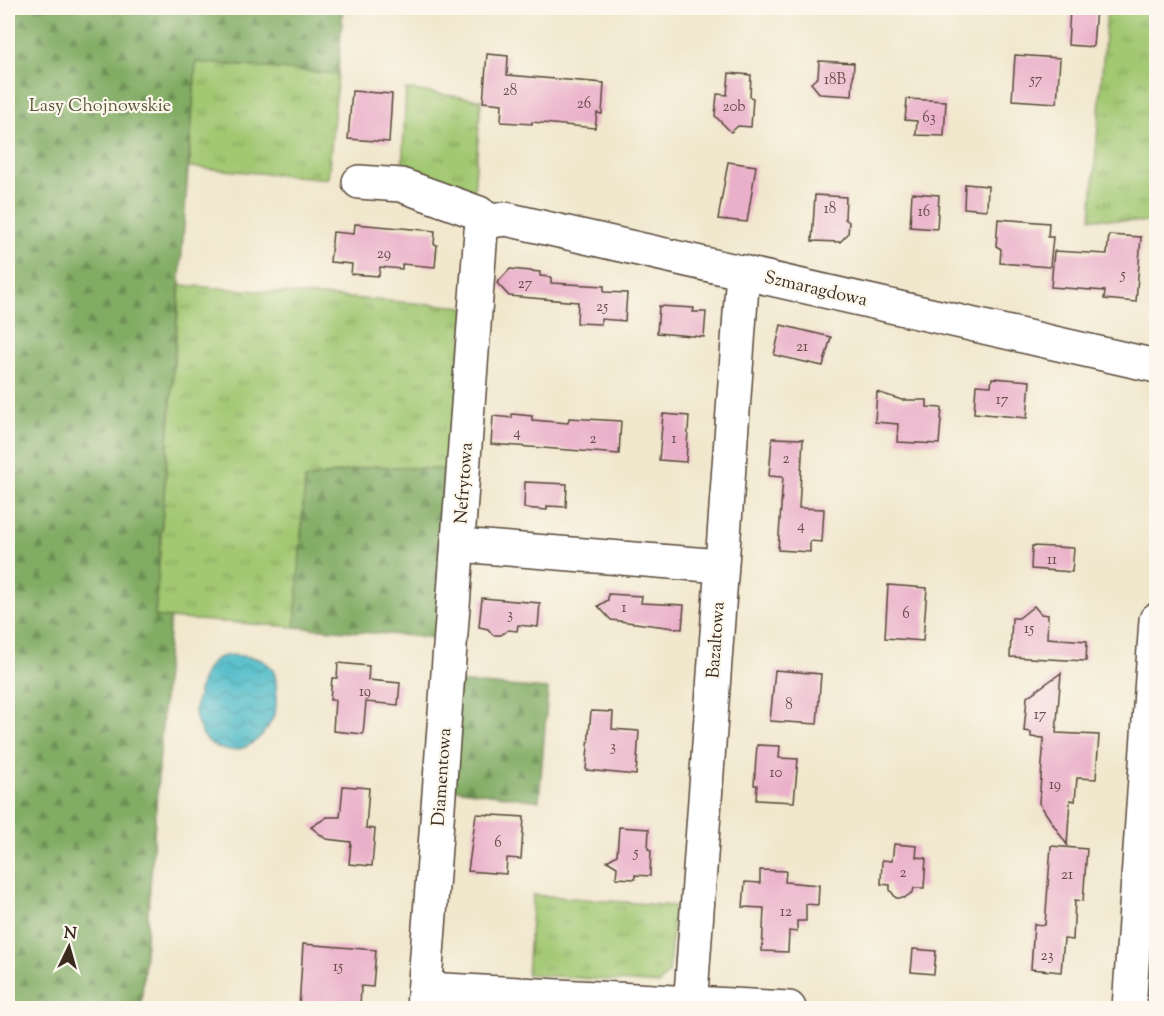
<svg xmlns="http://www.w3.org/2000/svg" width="1164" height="1016" font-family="'Sorts Mill Goudy',serif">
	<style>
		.grass { fill: url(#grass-tufts); stroke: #6e7948; stroke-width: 1.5 }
		.forest { fill: url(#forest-firs); stroke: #5e6b41; stroke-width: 1.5 }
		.water { fill: url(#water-waves); stroke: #467374; stroke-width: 1.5 }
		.building { fill: #eab0c9 }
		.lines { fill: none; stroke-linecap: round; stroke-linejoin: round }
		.minor-casing { stroke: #564638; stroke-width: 36 }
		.minor { stroke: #fff; stroke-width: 33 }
		.labels { text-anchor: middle; stroke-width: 4.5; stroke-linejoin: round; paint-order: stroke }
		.number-label { font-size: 15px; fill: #674c49 }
		.park-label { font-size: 18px; fill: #5a5937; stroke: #fbf7ec }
		.street-label { font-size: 18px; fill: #3b2a1e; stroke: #fbf7ec }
	</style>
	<defs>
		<pattern id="grass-tufts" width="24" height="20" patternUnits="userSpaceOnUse" patternTransform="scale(1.5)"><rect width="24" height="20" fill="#a2c872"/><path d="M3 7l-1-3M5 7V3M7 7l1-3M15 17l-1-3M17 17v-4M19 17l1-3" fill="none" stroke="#85a35d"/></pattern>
		<pattern id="forest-firs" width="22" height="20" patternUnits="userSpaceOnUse" patternTransform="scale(1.5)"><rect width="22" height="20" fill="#81ac64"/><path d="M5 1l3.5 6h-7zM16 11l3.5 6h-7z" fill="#6b8c52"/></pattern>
		<pattern id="water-waves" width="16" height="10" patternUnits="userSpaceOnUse" patternTransform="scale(1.5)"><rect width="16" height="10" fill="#50bcc9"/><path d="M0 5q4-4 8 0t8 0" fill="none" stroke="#4499a3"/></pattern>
	</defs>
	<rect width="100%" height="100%" fill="#fbf7ec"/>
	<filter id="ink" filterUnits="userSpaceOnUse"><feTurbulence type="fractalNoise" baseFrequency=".0167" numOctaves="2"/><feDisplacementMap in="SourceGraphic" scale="12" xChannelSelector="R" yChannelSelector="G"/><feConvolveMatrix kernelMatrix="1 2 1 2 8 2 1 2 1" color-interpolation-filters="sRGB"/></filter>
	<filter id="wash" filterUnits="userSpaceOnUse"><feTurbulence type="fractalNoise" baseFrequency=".008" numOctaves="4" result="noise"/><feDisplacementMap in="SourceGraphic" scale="24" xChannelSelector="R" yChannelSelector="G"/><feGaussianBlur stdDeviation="1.35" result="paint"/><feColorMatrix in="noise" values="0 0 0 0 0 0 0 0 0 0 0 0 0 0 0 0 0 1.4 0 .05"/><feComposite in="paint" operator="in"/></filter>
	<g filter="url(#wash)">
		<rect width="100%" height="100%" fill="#f1e7cd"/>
		<!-- grass -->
		<g class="grass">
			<path d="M1107,8H1156V223L1091,218Z"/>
			<path d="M196,62L338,74L328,179L189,167Z"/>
			<path d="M406,89L481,100L474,192L402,172Z"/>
			<path d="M180,285L465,307L452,470L374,466L305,479L295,627L155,617Z"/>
			<path d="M533,895L674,906L669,972L659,984L527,974Z"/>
		</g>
		<!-- forest -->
		<g class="forest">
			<path d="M8,8H343L338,74L196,62L155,616L170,618L141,1008H8Z"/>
			<path d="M374,466L452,470L439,638L295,627L305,479Z"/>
			<path d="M456,682L548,689L539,801L448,788Z"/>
		</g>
		<!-- water -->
		<path class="water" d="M229,655C254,657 278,657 276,689C276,696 277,705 275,712C260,759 203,766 195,713C194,707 198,698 199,691C201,681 207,665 216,659C220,657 225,656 229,655Z"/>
		<g id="blocks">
			<!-- building -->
			<g class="building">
				<path d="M1070,8H1096L1093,47L1068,45Z"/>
				<path d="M487,54L508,56L507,75L604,83L602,114L597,113L595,128L532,122V124L501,122L502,104L483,102Z"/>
				<path d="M1015,55L1060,58L1057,103L1012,100Z"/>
				<path d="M819,61L854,63L852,96L820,94L811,83L818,77Z"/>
				<path d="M729,73L751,75L750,97L753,98L751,127L738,126L731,132L715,116L717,94L727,95Z"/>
				<path d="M352,91L392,94L389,142L348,139Z"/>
				<path d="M907,99L946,101L944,136L916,135L917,121L905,120Z"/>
				<path d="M728,162L756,166L747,222L718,219Z"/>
				<path d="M965,184L988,186L987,210L964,208Z"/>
				<path d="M912,193L939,195L937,229L910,227Z"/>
				<path d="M815,195L846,197L845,219L849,222L848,234L840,242L812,241Z"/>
				<path d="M998,219L1049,223L1048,237H1053L1050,267L1000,263L1001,249L996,246Z"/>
				<path d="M355,224L435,231L434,244L437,245L435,267L402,264V269L380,267L379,276L351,274L352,264L330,262L333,232L354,234Z"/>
				<path d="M1109,235L1141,237L1136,302L1104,299L1105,291L1051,287L1054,251L1107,254Z"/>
				<path d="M510,269L540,272V276L551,277V283L604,286V292L627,293L625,321L601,319V324L577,323L578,302L509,296L497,283Z"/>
				<path d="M659,306L694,308L693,312H706L704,337L657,333Z"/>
				<path d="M781,325L831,337L823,366L774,355Z"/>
				<path d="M992,378L1030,381L1027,418L974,413L976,385L991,386Z"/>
				<path d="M877,392L902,400H927V407L942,408L939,444L897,442L898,424L875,422Z"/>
				<path d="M512,414L532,416V420L568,423L569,418L621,421L619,454L491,444L493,416L512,418Z"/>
				<path d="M663,414L689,416L686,462L659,460Z"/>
				<path d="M772,438L803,439L799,508L824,509L822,542L810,541V552L778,550L783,477L769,476Z"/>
				<path d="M525,482L567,484L566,507L547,506V510L524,508Z"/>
				<path d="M1032,546L1074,548L1072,572L1031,569Z"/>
				<path d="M888,585L927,588L923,641L885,638Z"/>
				<path d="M608,594L642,596L641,603L684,605L682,629L611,620L598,606L608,600Z"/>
				<path d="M482,598L540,603L538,627L518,625L517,631L508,630L501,635H493L488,629L479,627Z"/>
				<path d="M1034,606L1041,614L1048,615L1047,638L1087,641L1086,661L1010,657L1012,618H1019Z"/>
				<path d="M338,663L369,666L368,680L400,683L398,705L366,702L363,734L333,731L335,700H330L332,678H337Z"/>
				<path d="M775,670L821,674L817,724L770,721Z"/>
				<path d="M1061,673L1056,733L1099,735L1096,779L1077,778L1075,801L1070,800L1067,845L1039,803L1044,738L1031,737V732L1024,731L1027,697Z"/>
				<path d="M591,711L613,712L612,729L639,731L636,775L586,770Z"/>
				<path d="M757,745L780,746L779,758L798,759L794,802L756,800L757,785H754Z"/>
				<path d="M343,786L369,788L366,828L375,829L372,866L349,864L351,842L326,839L311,827L327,817H340Z"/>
				<path d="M476,814L524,817L521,859L507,858L506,874L468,871Z"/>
				<path d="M619,827L649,829L648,849L651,850L650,876L635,875V879L616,878L617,867L607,861L617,855Z"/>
				<path d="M894,844L917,846L916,857L926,858L924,888H914L913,892L904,898H896L890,890V885L881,884L882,860L892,861Z"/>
				<path d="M1051,846L1087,849L1083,901L1075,900L1073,940L1064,939L1061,972L1031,969L1034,924L1045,925Z"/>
				<path d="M760,870L786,871L785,882L819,885L818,905L806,904V921H797V932L789,931L788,952L762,951L764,908L743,907L745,882L760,883Z"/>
				<path d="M303,944L376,950L373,987L361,986L360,1008H299Z"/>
				<path d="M913,949L936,951L934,974L911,972Z"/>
			</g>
		</g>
	</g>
	<g filter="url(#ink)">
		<use href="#blocks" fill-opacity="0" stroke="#564638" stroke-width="1.5"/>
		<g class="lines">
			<defs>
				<g id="minor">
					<path d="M359,182L401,185L479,213L490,221"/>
					<path d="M459,545L721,566"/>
					<path d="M425,989L789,1008"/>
					<path d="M423,1008L481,231C485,221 496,220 506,219L1156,366"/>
					<path d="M690,1008L743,272"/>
					<path d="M1129,1008L1156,620"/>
				</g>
			</defs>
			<!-- minor casing -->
			<use href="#minor" class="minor-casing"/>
			<!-- minor -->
			<use href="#minor" class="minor"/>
		</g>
	</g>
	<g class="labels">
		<!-- number labels -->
		<g class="number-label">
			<text x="835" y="84">18B</text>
			<text x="1036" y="84">57</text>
			<text x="510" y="95">28</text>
			<text x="584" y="108">26</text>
			<text x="734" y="111">20b</text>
			<text x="929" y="122">63</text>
			<text x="830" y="213">18</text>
			<text x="924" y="216">16</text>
			<text x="384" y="258">29</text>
			<text x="1123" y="279">5</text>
			<text x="525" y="288">27</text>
			<text x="602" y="311">25</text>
			<text x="802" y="351">21</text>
			<text x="1002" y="404">17</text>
			<text x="517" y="437">4</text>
			<text x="593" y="443">2</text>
			<text x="674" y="443">1</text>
			<text x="786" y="463">2</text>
			<text x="801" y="530">4</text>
			<text x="1052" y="564">11</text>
			<text x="624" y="612">1</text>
			<text x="906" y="618">6</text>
			<text x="510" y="619">3</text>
			<text x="1029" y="633">15</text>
			<text x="365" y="696">19</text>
			<text x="789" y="709">8</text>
			<text x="1040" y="719">17</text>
			<text x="613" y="751">3</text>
			<text x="776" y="777">10</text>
			<text x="1055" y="789">19</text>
			<text x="498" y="847">6</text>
			<text x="636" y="857">5</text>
			<text x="903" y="877">2</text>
			<text x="1067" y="879">21</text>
			<text x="786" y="916">12</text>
			<text x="1047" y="960">23</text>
			<text x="338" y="971">15</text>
		</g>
		<!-- park labels -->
		<g class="park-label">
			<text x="100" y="111">Lasy Chojnowskie</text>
		</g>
		<!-- street labels -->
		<g class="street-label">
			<text transform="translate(816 288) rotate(13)" y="6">Szmaragdowa</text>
			<text transform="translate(463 483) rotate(-86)" y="6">Nefrytowa</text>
			<text transform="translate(715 640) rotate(-86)" y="6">Bazaltowa</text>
			<text transform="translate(441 777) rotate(-86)" y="6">Diamentowa</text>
		</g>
	</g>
	<!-- margin -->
	<rect width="1164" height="1016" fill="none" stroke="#fbf7ec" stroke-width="30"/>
	<!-- north arrow -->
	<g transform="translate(69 947) rotate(5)" stroke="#fbf7ec" stroke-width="4.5" paint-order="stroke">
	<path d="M0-4.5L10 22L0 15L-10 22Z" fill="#3b2a1e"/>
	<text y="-9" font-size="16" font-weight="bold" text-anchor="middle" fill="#3b2a1e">N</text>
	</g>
</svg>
